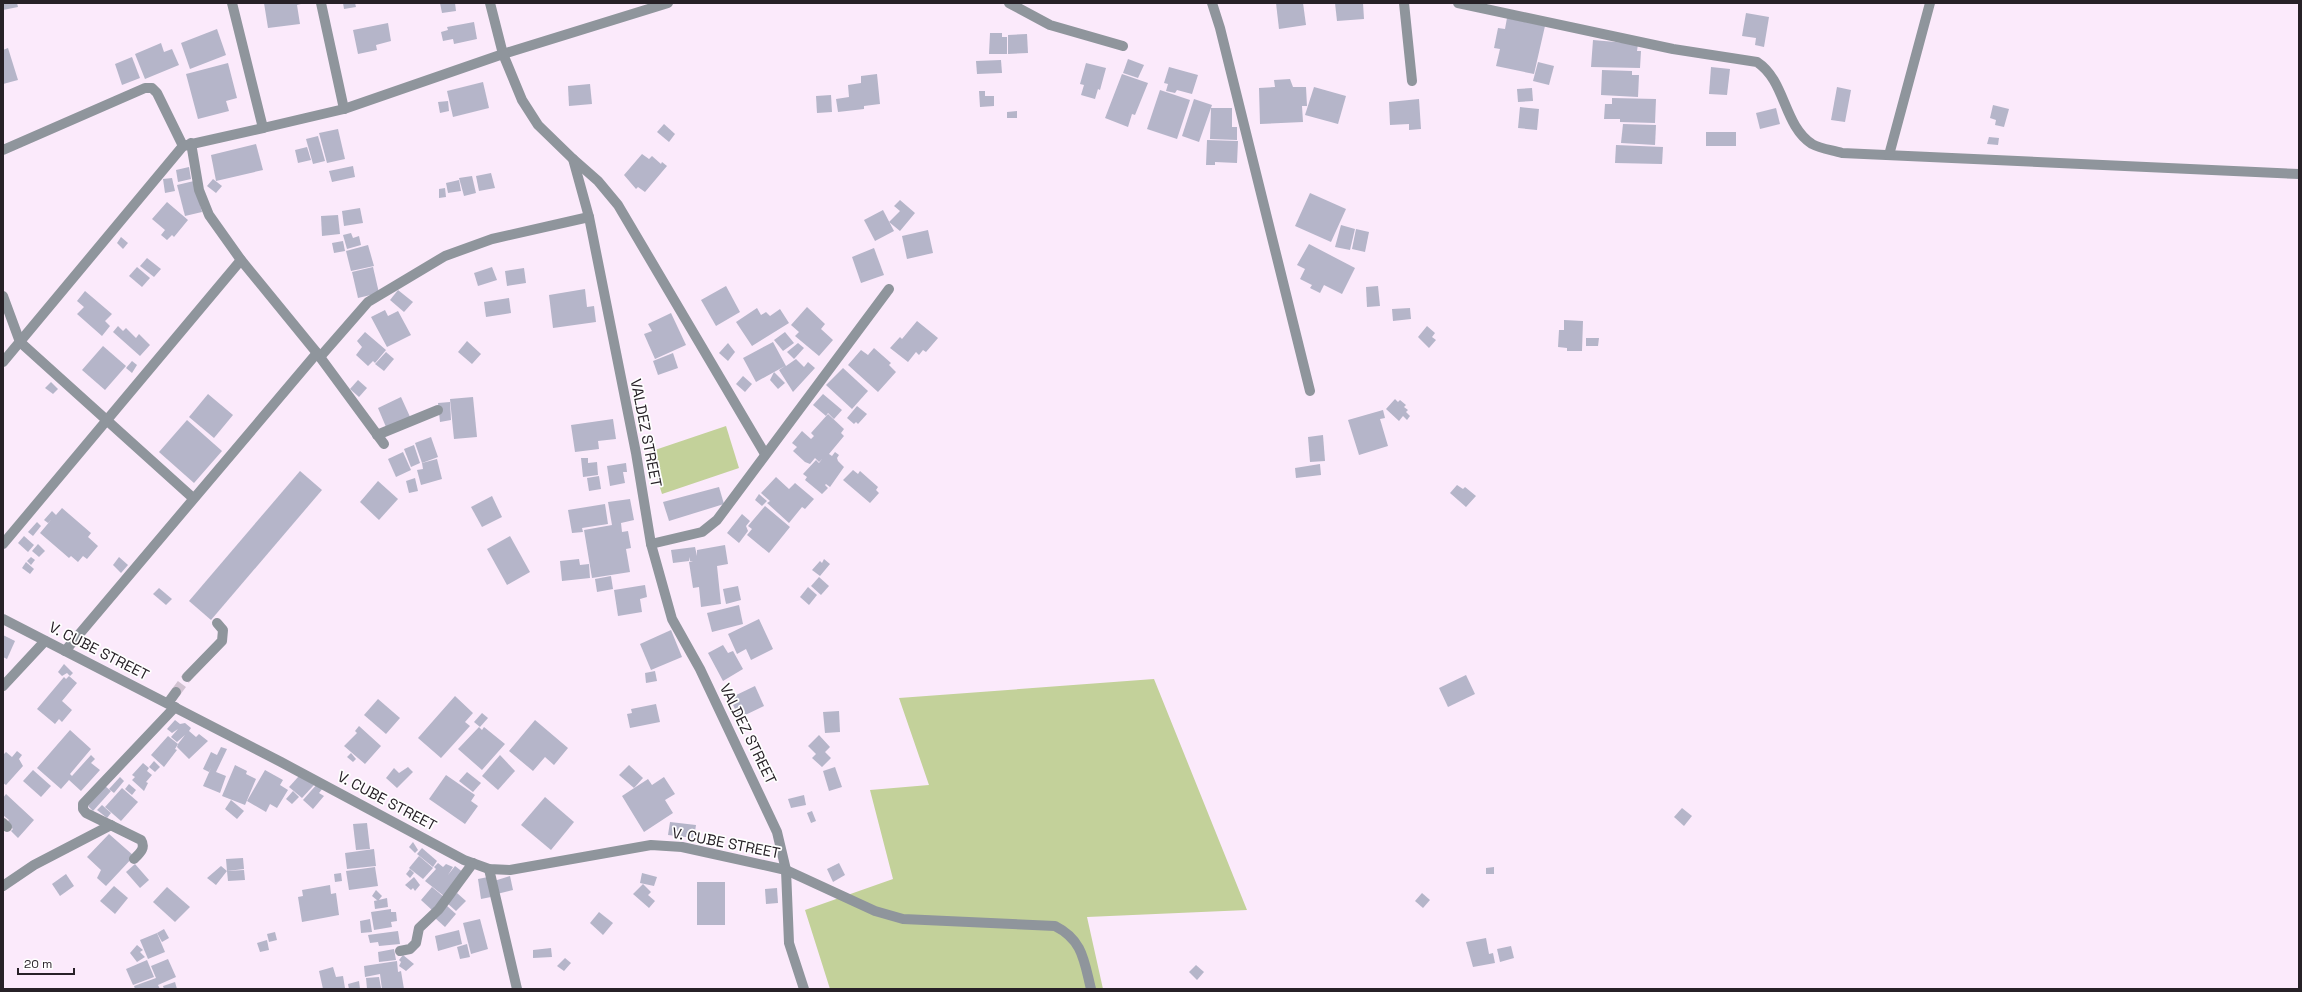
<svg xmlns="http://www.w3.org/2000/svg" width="2302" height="992" font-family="'Space Grotesk',sans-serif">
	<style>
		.green { fill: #c3d19a }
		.building { fill: #b5b5c9 }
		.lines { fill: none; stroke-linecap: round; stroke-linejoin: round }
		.minor-tunnel { stroke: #d1c2d1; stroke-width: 10; stroke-dasharray: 10 5; stroke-linecap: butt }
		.minor { stroke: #8f959c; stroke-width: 10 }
		.labels { text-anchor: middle; stroke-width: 3.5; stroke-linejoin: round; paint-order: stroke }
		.street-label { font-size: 15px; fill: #272127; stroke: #fefefe }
	</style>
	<rect width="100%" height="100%" fill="#fbeafb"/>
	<!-- green -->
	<g class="green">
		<path d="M726,426L739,468L662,494L649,452Z"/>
		<path d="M1154,679L1247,910L1087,917L1103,989H830L805,910L893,879L870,790L929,785L899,698Z"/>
	</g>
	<!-- building -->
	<g class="building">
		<path d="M3,3H17L18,7L3,10Z"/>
		<path d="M264,3H305L297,5L300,24L268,28Z"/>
		<path d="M343,3H355L356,7L344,9Z"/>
		<path d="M440,3H455L456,11L442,13Z"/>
		<path d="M1276,3H1303L1306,25L1279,29Z"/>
		<path d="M1335,3H1363L1364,19L1337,21Z"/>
		<path d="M1746,13L1769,17L1764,47L1755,45L1756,38L1742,36Z"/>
		<path d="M1507,18L1545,26L1534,74L1496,66L1500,49L1494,48L1498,28L1505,29Z"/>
		<path d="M474,22L477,39L454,44L453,39L443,41L441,32L448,30L447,27Z"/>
		<path d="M388,23L391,41L376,45L377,50L358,54L353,30Z"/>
		<path d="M217,29L226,55L190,69L181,43Z"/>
		<path d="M990,33H1002V37H1007V54H989Z"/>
		<path d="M1027,34L1028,53L1008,54V35Z"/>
		<path d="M1593,40L1638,44L1637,51H1641L1640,68L1591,67Z"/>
		<path d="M161,43L164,52L172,49L179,65L145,79L135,54Z"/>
		<path d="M8,48L18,80L3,84V50Z"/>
		<path d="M132,57L140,78L122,85L115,64Z"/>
		<path d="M1128,59L1144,65L1138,78L1123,73Z"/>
		<path d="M1001,60L1002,73L977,74L976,61Z"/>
		<path d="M1538,62L1554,66L1549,85L1533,81Z"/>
		<path d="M228,63L237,98L226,101L229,111L198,119L186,74Z"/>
		<path d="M1086,63L1106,68L1100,90L1098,89L1095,99L1081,95L1084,85L1080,84Z"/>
		<path d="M1169,67L1198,75L1192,94L1177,90L1175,93L1166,91L1168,84L1164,83Z"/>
		<path d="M1711,67L1730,69L1727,95L1709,94Z"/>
		<path d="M1602,70L1632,71V75H1639L1638,97L1601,95Z"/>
		<path d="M877,74L880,104L864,106V109L838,112L836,99L849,97L848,85L861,83V76Z"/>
		<path d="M1122,74L1148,83L1135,115L1132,114L1128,127L1105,118Z"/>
		<path d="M1290,79L1293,87H1306L1307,106H1302L1303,122L1260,124L1259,88L1275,87L1274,80Z"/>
		<path d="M483,82L489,108L453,117L447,91Z"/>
		<path d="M590,84L592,104L569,106L568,86Z"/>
		<path d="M1314,87L1346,96L1338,124L1305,115Z"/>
		<path d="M1837,87L1851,90L1845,122L1831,120Z"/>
		<path d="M1532,88L1533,101L1518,102L1517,89Z"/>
		<path d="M1160,90L1190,100L1177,139L1147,129Z"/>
		<path d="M979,91H985V96H994V106L980,107Z"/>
		<path d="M831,95L832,112L817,113L816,96Z"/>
		<path d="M1612,98L1656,99L1655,123L1620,122V119H1604L1605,104H1612Z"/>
		<path d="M1194,99L1212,105L1199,142L1182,136Z"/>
		<path d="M1419,99L1421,129L1409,130V124L1390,125L1389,102Z"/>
		<path d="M448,101L449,111L440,113L438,102Z"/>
		<path d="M1993,105L2009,109L2004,127L1995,125L1996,120L1990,118Z"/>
		<path d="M1520,107L1539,109L1537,130L1518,128Z"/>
		<path d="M1211,108H1232V127H1237V140L1210,139Z"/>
		<path d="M1776,108L1780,124L1760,129L1756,113Z"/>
		<path d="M1017,111V118H1007V112Z"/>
		<path d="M664,124L675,134L669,142L657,132Z"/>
		<path d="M1623,124L1656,125L1655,145L1621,143Z"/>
		<path d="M338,129L345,159L327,163L319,133Z"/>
		<rect x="1706" y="132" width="30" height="14"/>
		<path d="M318,136L325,161L313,164L306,139Z"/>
		<path d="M1989,137L1999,138L1998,145L1987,144Z"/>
		<path d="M1207,140L1238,141L1237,163L1215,162V165H1206Z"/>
		<path d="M256,144L263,170L216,181L211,155Z"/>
		<path d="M1616,145L1663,147L1662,164L1615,163Z"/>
		<path d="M307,147L311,160L298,163L295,150Z"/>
		<path d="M642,154L649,159L652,156L661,164L662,162L667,166L645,192L638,187L636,189L624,175Z"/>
		<path d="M353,166L355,177L332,182L329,171Z"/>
		<path d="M189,167L191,179L178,182L176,170Z"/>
		<path d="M491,173L495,188L479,191L476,176Z"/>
		<path d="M472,176L476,193L464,196L459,178Z"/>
		<path d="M172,178L175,191L165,193L163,179Z"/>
		<path d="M213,179L222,186L216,193L207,186Z"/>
		<path d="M459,180L461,191L448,193L446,183Z"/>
		<path d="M194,181L202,212L185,216L177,185Z"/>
		<path d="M445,188L446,197L439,198V189Z"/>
		<path d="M1310,193L1346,209L1331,242L1295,226Z"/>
		<path d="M900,200L915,213L900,231L889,222L900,211L894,206Z"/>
		<path d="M167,202L188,220L174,237L172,235L167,240L161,235L165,230L152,219Z"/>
		<path d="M360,208L363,223L344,226L342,211Z"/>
		<path d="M883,210L894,231L875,241L864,220Z"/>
		<path d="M338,215L340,234L322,236L321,216Z"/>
		<path d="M1341,225L1355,229L1350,250L1335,247Z"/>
		<path d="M1356,229L1369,232L1365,252L1352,249Z"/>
		<path d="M928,230L933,253L907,259L902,236Z"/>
		<path d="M351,233L353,238L359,236L361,245L347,249L343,235Z"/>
		<path d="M121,237L128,243L123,249L117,243Z"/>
		<path d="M343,241L345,251L334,253L332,243Z"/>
		<path d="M1309,244L1355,268L1342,294L1324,285L1320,293L1310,288L1312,285L1300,279L1305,269L1297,265Z"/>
		<path d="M368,245L374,266L351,271L346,251Z"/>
		<path d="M874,248L884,275L861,283L852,257Z"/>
		<path d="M147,258L161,269L154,277L140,266Z"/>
		<path d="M137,267L150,278L142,287L129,276Z"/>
		<path d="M373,267L379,293L358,298L352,272Z"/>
		<path d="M492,267L497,280L478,286L474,273Z"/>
		<path d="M524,268L526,283L507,286L505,271Z"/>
		<path d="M726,286L740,312L716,326L701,300Z"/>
		<path d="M1378,286L1380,306L1367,307L1366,287Z"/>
		<path d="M585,289L587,307L594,306L596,322L553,328L549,295Z"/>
		<path d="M398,290L413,302L404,312L390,300Z"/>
		<path d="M85,291L112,314L105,321L110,326L102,336L77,314L84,307L77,301Z"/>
		<path d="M509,298L511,313L486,317L484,302Z"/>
		<path d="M807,307L825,324L821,329L833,340L819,356L795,336L799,332L791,325Z"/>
		<path d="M757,308L761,315L766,312L770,316L780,309L789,323L752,346L736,322Z"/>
		<path d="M1410,308L1411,319L1393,321L1392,309Z"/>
		<path d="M385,310L388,316L398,311L411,335L387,347L371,317Z"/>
		<path d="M671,313L686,345L655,359L644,334L652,331L648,324Z"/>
		<path d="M1564,320L1583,321L1582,351H1567V348L1558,347L1559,330H1564Z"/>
		<path d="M917,321L938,338L926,352L923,350L919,355L916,352L908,362L890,348L900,337L902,339Z"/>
		<path d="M118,326L123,331L126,328L136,338L139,334L150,345L140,356L113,332Z"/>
		<path d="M1427,326L1435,333L1432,337L1436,340L1429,348L1418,337Z"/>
		<path d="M365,332L386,350L375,363L373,361L368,366L356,355L362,347L357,341Z"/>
		<path d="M785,332L794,343L783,351L774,340Z"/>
		<path d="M1586,338H1599L1598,346H1586Z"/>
		<path d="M467,341L481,354L472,364L458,352Z"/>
		<path d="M773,342L786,366L796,359L804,367L808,362L815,368L793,392L779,370L785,366L756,382L743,358Z"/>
		<path d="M728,343L735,352L728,361L719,353Z"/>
		<path d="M798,343L804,348L794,359L787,352Z"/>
		<path d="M103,346L126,366L105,390L82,370Z"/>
		<path d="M874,348L891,363L889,365L896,372L878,392L848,365L861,350L868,355Z"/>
		<path d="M386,352L394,359L384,371L375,364Z"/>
		<path d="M673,353L678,368L658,375L653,361Z"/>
		<path d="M132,361L137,365L132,373L126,368Z"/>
		<path d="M843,368L868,391L852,409L826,385Z"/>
		<path d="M774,372L785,383L778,389L770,380Z"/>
		<path d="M743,376L752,384L745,392L736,384Z"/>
		<path d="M358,380L367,388L359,397L350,389Z"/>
		<path d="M51,382L58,389L53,394L45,388Z"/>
		<path d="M208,394L233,415L214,438L189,417Z"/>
		<path d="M823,394L842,410L834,419L828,413L826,416L813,405Z"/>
		<path d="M401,397L411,419L386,427L378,408Z"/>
		<path d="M473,397L477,437L454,439L450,399Z"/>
		<path d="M1395,399L1398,402L1400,400L1406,405L1404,407L1408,410L1406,412L1410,416L1407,420L1403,416L1399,421L1386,409Z"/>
		<path d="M450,402L451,420L440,422L438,403Z"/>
		<path d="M857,406L867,414L858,424L856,422L854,424L847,418Z"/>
		<path d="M1383,410L1385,418L1380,419L1388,446L1359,455L1348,420Z"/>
		<path d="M828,414L844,429L841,433L844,436L829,454L832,456L835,452L839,455L837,458L838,461L844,467L830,487L826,484L825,485L828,488L822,494L805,480L807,477L803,474L816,460L819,463L822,459L819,462L815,458L810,464L805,462L793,451L797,447L792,443L802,431L811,439L814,436L811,433Z"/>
		<path d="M613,419L616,439L598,441L599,449L575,452L571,425Z"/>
		<path d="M187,420L222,451L194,483L159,452Z"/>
		<path d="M1323,435L1325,461L1310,462L1308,437Z"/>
		<path d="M431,437L438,457L422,463L415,443Z"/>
		<path d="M414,445L420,463L411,467L404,449Z"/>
		<path d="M403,452L411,470L396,477L388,459Z"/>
		<path d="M581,458H588V463L597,462L598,475L583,477Z"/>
		<path d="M437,459L442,479L421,485L417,470L423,469L422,463Z"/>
		<path d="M626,463L627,472H623L625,483L610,486L607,466Z"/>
		<path d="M1320,464L1321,475L1296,478L1295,468Z"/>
		<path d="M853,470L858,474L860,471L878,487L876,490L879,493L870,503L843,480Z"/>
		<path d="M300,471L322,490L211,620L189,601Z"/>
		<path d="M599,476L601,489L589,491L587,478Z"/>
		<path d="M776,477L789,489L795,483L814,499L805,509L802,507L789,523L767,503L770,501L761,493Z"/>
		<path d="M415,478L418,491L409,493L406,481Z"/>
		<path d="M378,481L398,499L379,520L360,502Z"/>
		<path d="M1457,485L1463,489L1465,487L1476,496L1466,507L1450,493Z"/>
		<path d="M719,487L724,504L669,521L663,502Z"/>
		<path d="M759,494L767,501L762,506L755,500Z"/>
		<path d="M492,496L502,517L482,527L471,507Z"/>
		<path d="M630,499L634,520L621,523L622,532L628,531L631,548L626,549L630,572L592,578L584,530L612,525L608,502Z"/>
		<path d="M605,504L608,524L582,528L583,532L572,533L568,510Z"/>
		<path d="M765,506L790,527L769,553L747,535L752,529L748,526Z"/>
		<path d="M62,508L91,533L88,537L98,546L87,559L83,556L78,562L71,556L69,558L40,533L51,520L48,523L44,520L52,511L56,515Z"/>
		<path d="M742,514L750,521L746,526L748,531L739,543L727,533Z"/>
		<path d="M37,522L41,526L33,536L28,532Z"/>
		<path d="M24,536L34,545L28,552L18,543Z"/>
		<path d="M510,536L530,572L507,585L487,549Z"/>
		<path d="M38,544L45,551L39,557L32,551Z"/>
		<path d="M725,545L728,564L717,566L721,604L701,607L699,587L693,588L689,562L693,561H690V557L689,561L673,563L671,550L695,547L697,556V550Z"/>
		<path d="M31,557L35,560L31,565L27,561Z"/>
		<path d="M119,557L128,565L121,573L113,565Z"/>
		<path d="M579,559L580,565L589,564L590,578L562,581L560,561Z"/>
		<path d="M824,559L830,564L820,576L812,570L820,561L822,563Z"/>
		<path d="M26,562L34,569L30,574L22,568Z"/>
		<path d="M611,576L613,589L597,592L595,579Z"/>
		<path d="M819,577L829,586L821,595L811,586Z"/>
		<path d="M645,585L647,597L640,599L642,612L618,616L614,590Z"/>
		<path d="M738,586L741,600L726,604L723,589Z"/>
		<path d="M808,587L817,595L809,605L800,597Z"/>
		<path d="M159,588L172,599L166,605L153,594Z"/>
		<path d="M739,605L743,624L712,632L707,613Z"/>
		<path d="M759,619L773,649L751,660L746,649L737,654L728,634Z"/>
		<path d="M671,630L682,657L651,670L640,644Z"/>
		<path d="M3,635L15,641L7,659L3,657Z"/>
		<path d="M723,645L728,653L733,651L743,669L723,681L708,653Z"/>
		<path d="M64,664L73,673L70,676L67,673L62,676L58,672Z"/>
		<path d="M655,671L657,681L646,683L645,673Z"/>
		<path d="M1466,675L1475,694L1448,707L1439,688Z"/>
		<path d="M69,676L77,683L62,701L72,710L62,722L59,719L55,724L37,709L64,677L66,679Z"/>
		<path d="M755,686L764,706L739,718L730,698Z"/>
		<path d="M455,696L473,713L465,722L470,726L441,758L418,738Z"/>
		<path d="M378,699L400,718L386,734L364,715Z"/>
		<path d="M656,704L660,722L630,728L627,714L632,713L631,709Z"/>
		<path d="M839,711L840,732L825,733L823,712Z"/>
		<path d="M482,713L488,718L480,727L474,722Z"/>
		<path d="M175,720L180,724L185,723L191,728L189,731L196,737L199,734L208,741L189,759L177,747L178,744L185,735L177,742L171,737L178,729L172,733L167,729Z"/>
		<path d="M535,720L568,748L554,765L545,757L533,771L509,751Z"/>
		<path d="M359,726L381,746L365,764L344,746L357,733L355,731Z"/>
		<path d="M479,727L482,730L484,727L505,744L482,770L458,749Z"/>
		<path d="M70,730L91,749L70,774L72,776L91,755L95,759L91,763L100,770L81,791L69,780L61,789L37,768Z"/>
		<path d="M819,735L830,747L825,752L831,758L822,767L812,758L816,754L808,746Z"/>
		<path d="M168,736L178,744L175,749L177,750L164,767L151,755Z"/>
		<path d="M221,747L227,749L216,772L226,776L220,793L203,786L211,768L209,772L203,769L211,752L217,755Z"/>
		<path d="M17,751L22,755L19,759L23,766L6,785L3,783V755L6,752L12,757Z"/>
		<path d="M351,753L356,759L353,762L347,757Z"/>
		<path d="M500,755L515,771L498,790L482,776Z"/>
		<path d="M154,761L160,767L155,772L149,767Z"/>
		<path d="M143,763L149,768L147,771L152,775L146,782L148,783L144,791L132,780L135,777L132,775Z"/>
		<path d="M235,765L247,771L246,774L256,779L245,805L222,796Z"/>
		<path d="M629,765L643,778L634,788L619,775Z"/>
		<path d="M408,767L413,772L397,788L386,778L394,768L399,773Z"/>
		<path d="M835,767L842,787L829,791L823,771Z"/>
		<path d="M33,770L51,786L41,797L23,781Z"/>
		<path d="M265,770L283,780L280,785L288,790L277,808L270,804L266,812L247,801Z"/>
		<path d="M467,772L481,783L473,792L459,781Z"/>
		<path d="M446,775L475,795L471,801L478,806L465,824L429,799Z"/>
		<path d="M299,776L314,785L302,798L289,787Z"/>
		<path d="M120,777L124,781L114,793L109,789Z"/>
		<path d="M664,777L675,794L665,800L673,813L644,832L622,796L648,779L652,785Z"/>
		<path d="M318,783L323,788L319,793L324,796L313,809L303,800Z"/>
		<path d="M129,784L136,790L132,795L125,789Z"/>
		<path d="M105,786L111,791L93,811L88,806Z"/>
		<path d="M122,788L138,802L121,821L105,807Z"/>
		<path d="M293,791L299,797L292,804L286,799Z"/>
		<path d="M6,794L34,820L18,838L11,831L13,829L6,823L9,820L3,815V798Z"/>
		<path d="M804,795L806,805L791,808L788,799Z"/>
		<path d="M545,797L574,822L551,850L521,825Z"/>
		<path d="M231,800L244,811L237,819L225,809Z"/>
		<path d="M102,805L111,813L107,818L97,810Z"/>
		<path d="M1682,808L1692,816L1684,826L1674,817Z"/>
		<path d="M812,811L816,821L811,823L807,813Z"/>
		<path d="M670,822L696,825L694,838L668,835Z"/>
		<path d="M367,823L370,849L356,850L353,824Z"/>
		<path d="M109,834L134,856L106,886L97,878L101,870L87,857Z"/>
		<path d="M413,842L418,850L415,853L409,847Z"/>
		<path d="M422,848L437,861L433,867L417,854Z"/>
		<path d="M374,849L376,866L347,869L345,853Z"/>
		<path d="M419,856L433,868L423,879L409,868Z"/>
		<path d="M243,858L244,869L227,871L216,885L207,878L221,866L227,871L226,859Z"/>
		<path d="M438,863L443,867L446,864L453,867L448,875L455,866L464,873L444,896L425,881L436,869L434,867Z"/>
		<path d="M839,863L845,875L833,882L827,869Z"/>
		<path d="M135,864L149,880L140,888L126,872Z"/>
		<path d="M375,867L378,886L349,890L346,871Z"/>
		<path d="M1494,867V874H1486V868Z"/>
		<path d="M410,869L414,873L410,878L406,874Z"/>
		<path d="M244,870L245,880L228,881L227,871Z"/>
		<path d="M341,873L342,881L335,882L334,874Z"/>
		<path d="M642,873L657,877L654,886L640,883Z"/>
		<path d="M66,874L74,886L60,896L52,884Z"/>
		<path d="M510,876L513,890L497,894L494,881Z"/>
		<path d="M414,877L420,885L415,891L413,888L411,890L405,885Z"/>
		<path d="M488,877L491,897L481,899L478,879Z"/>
		<rect x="697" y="882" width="28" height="43"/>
		<path d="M643,884L651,892L648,895L655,901L649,908L633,894Z"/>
		<path d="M330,885L331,894L336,893L339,915L302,922L298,897L303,896L302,890Z"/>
		<path d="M114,886L128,898L115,914L100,901Z"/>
		<path d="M167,887L190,907L175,922L153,902Z"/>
		<path d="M432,887L444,897L433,911L421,900Z"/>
		<path d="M777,888L778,903L766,904L765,889Z"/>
		<path d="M376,890L382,896L378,901L372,896Z"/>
		<path d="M457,893L466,901L456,911L447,903Z"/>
		<path d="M1422,893L1430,900L1423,908L1415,901Z"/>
		<path d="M387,898L388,907L375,909L374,901Z"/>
		<path d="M446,905L456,914L445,927L435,918Z"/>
		<path d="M391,909V912H396L397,921L391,922L392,927L374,930L371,912Z"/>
		<path d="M599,912L613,923L603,935L590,923Z"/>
		<path d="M370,919L372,932L361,933L360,921Z"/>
		<path d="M480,919L488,949L471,954L463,923Z"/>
		<path d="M164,929L169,938L162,942L157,933Z"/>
		<path d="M459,930L462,944L438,951L435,936Z"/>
		<path d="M398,931L400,944L379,946L378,942L370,943L368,935Z"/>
		<path d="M275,932L277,940L269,942L267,934Z"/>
		<path d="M157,933L165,952L148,959L140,940Z"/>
		<path d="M1486,938L1489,954L1493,953L1495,963L1473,967L1466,942Z"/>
		<path d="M267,940L269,950L260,952L257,943Z"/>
		<path d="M467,944L470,957L460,959L457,947Z"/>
		<path d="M137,945L143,950L140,952L145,957L137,962L130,953Z"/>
		<path d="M1511,946L1514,958L1500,962L1497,949Z"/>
		<path d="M551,948L552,957L533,958V950Z"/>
		<path d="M394,949L396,960L379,962L378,952Z"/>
		<path d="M403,955L414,964L406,971L399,966L401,962L399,960Z"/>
		<path d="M565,958L571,963L564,971L557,966Z"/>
		<path d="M168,959L176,977L158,985L160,989H135L134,986L156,978L151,966Z"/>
		<path d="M147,960L154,977L133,985L126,969Z"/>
		<path d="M397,961L398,972L401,971L404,989H382L380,974L365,977L364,966Z"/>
		<path d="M1196,965L1204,972L1197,980L1189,972Z"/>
		<path d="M333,967L336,977L343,976L345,988L323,989L319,971Z"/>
		<path d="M379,977L381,988L367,989L366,978Z"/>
		<path d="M359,981L360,989H349L348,984Z"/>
		<path d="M175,982L177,989H164L163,986Z"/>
	</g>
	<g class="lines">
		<!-- minor-tunnel -->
		<path class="minor-tunnel" d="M176,692L187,677"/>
		<!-- minor -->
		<g class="minor">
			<path d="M232,3L263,128L344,109L503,54L668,3"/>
			<path d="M321,3L344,109"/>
			<path d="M490,3L503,54L522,100L538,125L573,159L589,217L636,453L651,544L672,619L700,669L777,832L786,870L789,943L804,989"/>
			<path d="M1009,3L1050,25L1123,46"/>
			<path d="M1212,3L1220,28L1310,391"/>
			<path d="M1404,3L1412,81"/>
			<path d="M1458,3L1673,49L1757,62C1786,81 1783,125 1812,144C1821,149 1832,150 1842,153L2299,174"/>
			<path d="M191,143L199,190L209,215L241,260L317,353L384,444"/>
			<path d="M3,150L145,88H152L157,93L183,146"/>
			<path d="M1889,155L1930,3"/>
			<path d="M573,159L598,181L618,205L765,454"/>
			<path d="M3,296L20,342L193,498"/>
			<path d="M320,357L368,302L445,256L492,239L589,217"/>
			<path d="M3,362L183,146L263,128"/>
			<path d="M377,435L438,410"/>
			<path d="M3,544L241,260"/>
			<path d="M651,544L702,532L717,520L889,289"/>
			<path d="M3,619L281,762L464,860L489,869L510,870L651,845L682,847L786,870L875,911L903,919L1055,926C1083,940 1084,961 1091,989"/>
			<path d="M65,651L317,353"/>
			<path d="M187,677L222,641L223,630L217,623"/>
			<path d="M3,686L45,641"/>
			<path d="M168,703L176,692"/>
			<path d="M3,823L7,827"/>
			<path d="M134,859C140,853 146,848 141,840L86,813L83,809V804L175,707"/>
			<path d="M489,869L517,989"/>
			<path d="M3,886L34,865L111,825"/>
			<path d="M400,951L410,949L416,943L419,928L439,909L473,863"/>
		</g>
	</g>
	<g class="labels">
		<!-- street labels -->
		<g class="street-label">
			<text transform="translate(646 433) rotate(79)" y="5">VALDEZ STREET</text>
			<text transform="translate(99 651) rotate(27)" y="5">V. CUBE STREET</text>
			<text transform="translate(748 734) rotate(64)" y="5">VALDEZ STREET</text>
			<text transform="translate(387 801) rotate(28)" y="5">V. CUBE STREET</text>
			<text transform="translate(726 843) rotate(11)" y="5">V. CUBE STREET</text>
		</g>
	</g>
	<!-- border -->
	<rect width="2302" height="992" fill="none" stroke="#272127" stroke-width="8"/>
	<!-- scale -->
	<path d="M18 968v6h56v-6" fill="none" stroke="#272127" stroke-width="2"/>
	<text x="24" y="968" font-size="12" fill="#272127" stroke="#fefefe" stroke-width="3" paint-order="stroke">20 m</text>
</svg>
